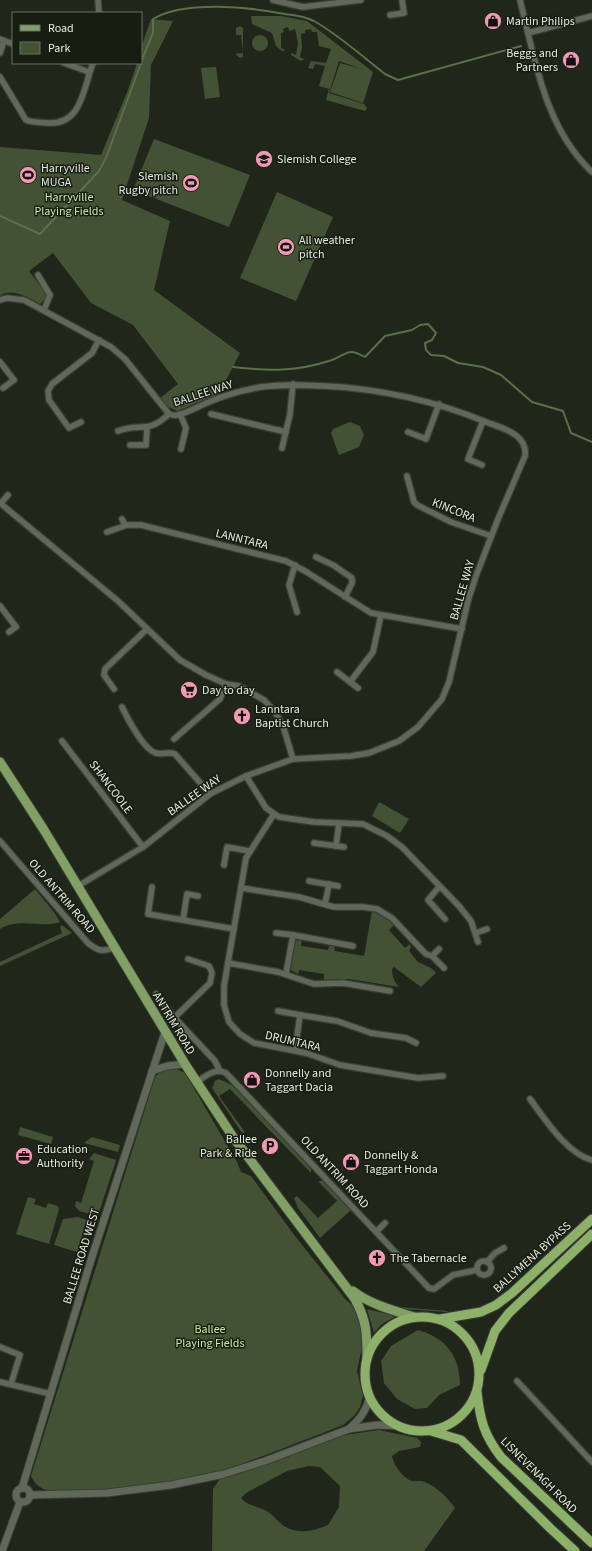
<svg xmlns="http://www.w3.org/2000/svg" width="592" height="1551" font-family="'Source Sans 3',sans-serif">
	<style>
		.green { fill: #435234; fill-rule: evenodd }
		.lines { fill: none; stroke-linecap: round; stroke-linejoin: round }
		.stream { stroke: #5b6f48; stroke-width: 2 }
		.minor-casing { stroke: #3a3f36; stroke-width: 8 }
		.tertiary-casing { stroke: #3a3f36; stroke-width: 9 }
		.primary-casing { stroke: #3a3f36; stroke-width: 11 }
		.trunk-casing { stroke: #3a3f36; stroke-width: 11 }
		.minor { stroke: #60685a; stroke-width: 5.5 }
		.tertiary { stroke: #60685a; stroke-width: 7 }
		.primary { stroke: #829f65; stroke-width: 9 }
		.trunk { stroke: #8eb169; stroke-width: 9 }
		.labels { text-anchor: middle; stroke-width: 3; stroke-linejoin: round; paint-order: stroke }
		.poi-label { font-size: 12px; fill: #e5eae2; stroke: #171d11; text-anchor: start }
		.park-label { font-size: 12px; fill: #c9ecaa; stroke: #171d11 }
		.street-label { font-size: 12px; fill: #e5eae2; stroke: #171d11 }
	</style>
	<rect width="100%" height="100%" fill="#20261a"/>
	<!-- green -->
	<g class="green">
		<path d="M251,16H281L307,21L373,72L363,103L330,92L340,63L362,69L339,61L329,93L364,104L367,108L365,111L326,100L329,89L319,86L325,66L315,64L313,69L308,68L311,61L326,63L331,49L319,46L317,32H312L311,29L305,30V33L301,34L302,48L300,57L304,59L301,61L291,55V53L296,55L298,43L295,29L290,31L287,27L283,29L284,32L281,33V48L286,50L282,51L276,46L272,33L252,24Z"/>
		<path d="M151,19L173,21L151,65L149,118L122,200L170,221L154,290L240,353L219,394L177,411L166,406L160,398L178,384L133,325L91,303L53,253L29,271L48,296L40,304C29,298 12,287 0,296V147L101,155L128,90L137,63H141V48Z"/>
		<path d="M240,26L243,28V57L240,58L235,54L243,53L241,35H236V28Z"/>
		<circle cx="260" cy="43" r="8"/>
		<path d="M216,67L220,97L205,99L201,68Z"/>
		<path d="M154,139L250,175L229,227L133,190Z"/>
		<path d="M277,192L333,217L296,301L240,278Z"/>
		<path d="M350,422L360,426L364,435L359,447L339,455L331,433L333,429Z"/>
		<path d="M379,802L409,819L400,833L372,816Z"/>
		<path d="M35,889L54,912L60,922C41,929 21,917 0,929V919Z"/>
		<path d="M372,911C382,913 388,918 394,925L389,930L405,948L410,944L411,947L409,951L418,962L431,968L436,973L421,987L394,967L392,969C392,976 394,981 399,987L349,979L324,980V974L299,970L298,974L291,970L295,941L302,939L301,946L328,950L330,943L334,945L335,951L364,956Z"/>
		<path d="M62,925L72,933L0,966V962L62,933L60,927Z"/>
		<path d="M175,1068L185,1073L237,1162L241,1172L251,1176L295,1236L346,1300L357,1309L363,1327V1343L357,1371L363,1396L360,1407L354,1416L343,1425C304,1440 265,1456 226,1469C182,1482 136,1487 91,1490C70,1491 41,1499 31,1476L155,1077L161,1071Z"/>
		<path d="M219,1079L232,1085L311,1168V1173L230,1089L219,1096L245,1132L242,1133L212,1088L215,1081Z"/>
		<path d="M20,1127L53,1137L51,1144L18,1135Z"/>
		<path d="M92,1137L120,1145L118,1152L84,1143Z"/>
		<path d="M94,1153L116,1160L98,1216L79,1211L75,1206L76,1201L81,1203L94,1161L89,1159Z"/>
		<path d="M318,1181H323L351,1210L320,1238L298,1208L294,1198L297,1196L318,1218L337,1201Z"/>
		<path d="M28,1197L36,1199L34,1204L46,1208L48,1203L58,1206L59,1209L49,1244L16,1234Z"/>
		<path d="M78,1217L87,1220L77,1252L54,1245L63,1219Z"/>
		<path d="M387,1306L448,1311L447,1312L391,1308Z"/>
		<path d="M367,1309L396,1316L382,1324L374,1333Z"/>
		<path d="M418,1330C446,1338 460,1356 460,1385L439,1395L427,1408L415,1409L397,1399L384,1383L381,1361L391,1346Z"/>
		<path d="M379,1430L417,1438L421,1442L420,1447L399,1451L392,1456C393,1464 404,1480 413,1481C417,1482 421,1480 425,1482C437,1487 448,1498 455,1508L424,1551H212L213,1489L221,1477L279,1460L345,1435ZM309,1466L320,1467L340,1486L339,1507L328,1525C313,1531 299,1535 284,1526C277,1521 273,1514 265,1510C257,1506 246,1505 241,1498L246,1493L287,1471Z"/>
	</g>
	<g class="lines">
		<!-- stream -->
		<g class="stream">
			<path d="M141,62L153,33V19C185,0 249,7 285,14C294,15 306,17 314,21C339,35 363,57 385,74L398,80L521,46"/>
			<path d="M0,216L40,234L99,171L106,158L141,63"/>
			<path d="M233,367C269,371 296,372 332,360C348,354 347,347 365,357L385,336L412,330L420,325L428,324L436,333L432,340L425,343L426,350L431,355L444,356L458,363L483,367L501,375L532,402L563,411L571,433L592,442"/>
		</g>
		<defs>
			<g id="minor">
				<path d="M98,0L99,13"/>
				<path d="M273,0L303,7L361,0"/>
				<path d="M520,0C535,60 545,128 592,172"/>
				<path d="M390,15L404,13L402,0"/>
				<path d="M528,33L592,16"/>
				<path d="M0,39L13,44"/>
				<path d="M0,53L4,41"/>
				<path d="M64,63L89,72"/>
				<path d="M0,77L26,120C33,123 41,122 48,123C82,125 83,89 93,63"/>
				<path d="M38,275L50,295L44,310"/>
				<path d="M0,300L7,298L24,300L111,347L125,359L169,414"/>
				<path d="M0,362L14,380L3,388"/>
				<path d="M180,414L186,428L181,449"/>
				<path d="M211,414L286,432"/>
				<path d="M81,422L69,428L49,400L48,391L52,384L92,353L99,340"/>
				<path d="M118,431C141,422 147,435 169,414"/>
				<path d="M408,432L426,439L439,404"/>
				<path d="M130,445H146L147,428"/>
				<path d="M282,448L290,414L293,384"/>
				<path d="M482,465L468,459L483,421"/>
				<path d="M407,476L414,502L417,505L451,522L491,536"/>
				<path d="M0,503L118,601L180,660L206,675L226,684L239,686L264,700L275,712L283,726L293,759"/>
				<path d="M1,503L8,495"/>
				<path d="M122,519L125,525"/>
				<path d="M107,532L127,525H141L286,561L305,571L371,613L462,629"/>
				<path d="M316,557L333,565L352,578V583L345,597"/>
				<path d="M295,565L289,585L297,612"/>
				<path d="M0,606L16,627L9,632"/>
				<path d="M337,672L358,688"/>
				<path d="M350,682L373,652L381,615"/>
				<path d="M114,689L104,675L105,669L147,629"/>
				<path d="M122,707C127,718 144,750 156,753C163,755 169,751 175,754L210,794"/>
				<path d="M174,739L220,699L226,684"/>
				<path d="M62,741L143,847"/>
				<path d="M246,776L266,808L279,817L314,822L363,824L387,836L402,847L459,906L471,921L478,942"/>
				<path d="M274,814L246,858L224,986V1005L229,1022L240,1034L254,1043L306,1053L340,1065L418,1078L443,1076"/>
				<path d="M0,841L88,943C98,951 102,952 114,948"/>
				<path d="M314,843L344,847"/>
				<path d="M336,846L339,823"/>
				<path d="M224,865L227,847L249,851"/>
				<path d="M309,881L338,886"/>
				<path d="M78,886L143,847L210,794L246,776L293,759L351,756L369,753L399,741L418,727L442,699L449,682L468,601L476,576L498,519L525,456C528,434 502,428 486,422C433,400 381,389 325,386C303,385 283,384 261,387C244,390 225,395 209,402C199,406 189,412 178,415C175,416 172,415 169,414"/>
				<path d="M152,887L148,914L234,929"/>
				<path d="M439,887L428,900L445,919"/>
				<path d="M241,888L299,897L334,907H363L377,909L392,918L422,950L426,954L432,956L444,968"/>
				<path d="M325,904L329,884"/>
				<path d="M183,920L187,894L198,896"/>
				<path d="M276,933L293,935L286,974"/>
				<path d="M476,933L487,929"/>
				<path d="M293,935L353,946"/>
				<path d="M432,956L439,949"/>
				<path d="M228,963L278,972L314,984L343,983L390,991"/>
				<path d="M156,994L173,1016L215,1061L220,1071"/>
				<path d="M278,1011L300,1015"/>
				<path d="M174,1018L210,983L212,973L209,966L188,959"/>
				<path d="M295,1051L300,1015L337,1021L371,1033L406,1038L416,1043"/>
				<path d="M197,1082C207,1075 215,1068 226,1073L429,1288L434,1289L453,1275L477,1270"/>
				<path d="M530,1099C545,1119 567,1154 592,1160"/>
				<path d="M376,1232L385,1223"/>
				<circle cx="484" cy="1268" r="7"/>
				<path d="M487,1262L495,1253L504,1248"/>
				<path d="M0,1347L20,1355L11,1384"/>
				<path d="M517,1381L592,1462"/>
				<path d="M0,1382L51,1394"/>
			</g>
			<g id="tertiary">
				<path d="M152,1071L167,1066L185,1064"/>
				<path d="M349,1429C360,1419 366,1411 370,1397"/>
				<circle cx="23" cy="1495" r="7"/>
				<path d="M22,1488L91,1260L165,1032"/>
				<path d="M30,1495L107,1493L171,1485L224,1474L265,1461L349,1429L377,1425L399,1426"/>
				<path d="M2,1551L20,1502"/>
			</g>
			<g id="primary">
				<path d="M0,762L44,830L185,1064L233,1137L355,1299C367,1321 367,1335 367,1359"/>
				<path d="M353,1291C371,1305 393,1310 414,1317"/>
			</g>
			<g id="trunk">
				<circle cx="422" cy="1374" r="57"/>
				<path d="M440,1319L481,1312L496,1305L512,1293L592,1219"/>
				<path d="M481,1370L495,1331L509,1313L592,1234"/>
				<path d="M477,1392C480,1420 484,1435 501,1457L592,1543"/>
				<path d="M431,1431L461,1440L550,1528L575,1551"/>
			</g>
		</defs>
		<!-- minor casing -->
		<use href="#minor" class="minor-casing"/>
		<!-- tertiary casing -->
		<use href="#tertiary" class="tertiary-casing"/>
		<!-- primary casing -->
		<use href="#primary" class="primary-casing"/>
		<!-- trunk casing -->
		<use href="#trunk" class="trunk-casing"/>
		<!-- minor -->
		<use href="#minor" class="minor"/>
		<!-- tertiary -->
		<use href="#tertiary" class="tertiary"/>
		<!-- primary -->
		<use href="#primary" class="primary"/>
		<!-- trunk -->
		<use href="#trunk" class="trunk"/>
	</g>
	<!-- icons -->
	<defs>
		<symbol id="shop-disc" viewBox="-11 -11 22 22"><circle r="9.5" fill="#f09ab6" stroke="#171d11"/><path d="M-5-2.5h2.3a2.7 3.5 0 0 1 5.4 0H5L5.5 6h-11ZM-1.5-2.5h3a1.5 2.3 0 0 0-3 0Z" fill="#111"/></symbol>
		<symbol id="school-disc" viewBox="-11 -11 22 22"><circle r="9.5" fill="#f09ab6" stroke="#171d11"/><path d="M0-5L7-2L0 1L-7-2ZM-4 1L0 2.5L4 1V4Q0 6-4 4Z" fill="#111"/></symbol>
		<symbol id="stadium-disc" viewBox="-11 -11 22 22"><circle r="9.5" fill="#f09ab6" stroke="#171d11"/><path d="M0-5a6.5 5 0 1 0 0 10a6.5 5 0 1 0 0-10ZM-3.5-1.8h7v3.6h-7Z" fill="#111"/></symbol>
		<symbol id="supermarket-disc" viewBox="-11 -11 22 22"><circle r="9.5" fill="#f09ab6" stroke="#171d11"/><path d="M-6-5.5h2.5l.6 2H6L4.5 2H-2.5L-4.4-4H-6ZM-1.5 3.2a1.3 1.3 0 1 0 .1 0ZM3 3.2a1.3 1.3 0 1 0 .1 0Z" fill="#111"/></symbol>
		<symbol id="church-disc" viewBox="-11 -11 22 22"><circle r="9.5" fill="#f09ab6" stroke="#171d11"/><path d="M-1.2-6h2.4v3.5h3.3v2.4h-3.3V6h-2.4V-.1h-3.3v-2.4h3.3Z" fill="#111"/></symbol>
		<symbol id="parking-disc" viewBox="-11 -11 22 22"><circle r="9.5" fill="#f09ab6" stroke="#171d11"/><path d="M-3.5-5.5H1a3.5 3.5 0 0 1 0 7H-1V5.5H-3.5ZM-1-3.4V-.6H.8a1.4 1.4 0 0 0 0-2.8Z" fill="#111"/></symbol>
		<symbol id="office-disc" viewBox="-11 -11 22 22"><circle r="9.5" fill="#f09ab6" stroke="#171d11"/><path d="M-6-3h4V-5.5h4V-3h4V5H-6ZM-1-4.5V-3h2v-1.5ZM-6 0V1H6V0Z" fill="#111"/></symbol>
	</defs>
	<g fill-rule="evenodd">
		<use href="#shop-disc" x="483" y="11" width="20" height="20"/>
		<use href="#shop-disc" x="561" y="50" width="20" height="20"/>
		<use href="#school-disc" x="254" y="149" width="20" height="20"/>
		<use href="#stadium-disc" x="18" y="165" width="20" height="20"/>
		<use href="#stadium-disc" x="181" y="173" width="20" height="20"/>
		<use href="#stadium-disc" x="276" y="237" width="20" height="20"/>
		<use href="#supermarket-disc" x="179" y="680" width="20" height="20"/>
		<use href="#church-disc" x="232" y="706" width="20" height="20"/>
		<use href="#shop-disc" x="242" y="1070" width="20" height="20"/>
		<use href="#parking-disc" x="260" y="1136" width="20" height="20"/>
		<use href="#office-disc" x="14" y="1146" width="20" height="20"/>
		<use href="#shop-disc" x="341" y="1152" width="20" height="20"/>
		<use href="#church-disc" x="367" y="1248" width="20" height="20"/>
	</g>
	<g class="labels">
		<!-- poi labels -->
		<g class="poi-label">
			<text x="506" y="25">Martin Philips</text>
			<text x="558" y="57" text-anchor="end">Beggs and<tspan x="558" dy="14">Partners</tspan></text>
			<text x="277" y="163">Slemish College</text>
			<text x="41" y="172">Harryville<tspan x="41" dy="14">MUGA</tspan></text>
			<text x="178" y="180" text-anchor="end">Slemish<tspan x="178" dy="14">Rugby pitch</tspan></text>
			<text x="299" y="244">All weather<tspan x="299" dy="14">pitch</tspan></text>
			<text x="202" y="694">Day to day</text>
			<text x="255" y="713">Lanntara<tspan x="255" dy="14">Baptist Church</tspan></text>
			<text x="265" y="1077">Donnelly and<tspan x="265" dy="14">Taggart Dacia</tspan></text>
			<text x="257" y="1143" text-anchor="end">Ballee<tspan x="257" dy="14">Park &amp; Ride</tspan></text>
			<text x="37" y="1153">Education<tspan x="37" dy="14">Authority</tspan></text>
			<text x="364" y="1159">Donnelly &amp;<tspan x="364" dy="14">Taggart Honda</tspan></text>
			<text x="390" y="1262">The Tabernacle</text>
		</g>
		<!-- park labels -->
		<g class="park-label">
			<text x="69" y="201">Harryville<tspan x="69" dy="14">Playing Fields</tspan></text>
			<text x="210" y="1333">Ballee<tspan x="210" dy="14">Playing Fields</tspan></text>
		</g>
		<!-- street labels -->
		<g class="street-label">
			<text transform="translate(203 393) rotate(-18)" y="4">BALLEE WAY</text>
			<text transform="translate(454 510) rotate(22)" y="4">KINCORA</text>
			<text transform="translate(242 539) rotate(14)" y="4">LANNTARA</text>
			<text transform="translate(462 590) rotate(-74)" y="4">BALLEE WAY</text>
			<text transform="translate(111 787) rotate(53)" y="4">SHANCOOLE</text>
			<text transform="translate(194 795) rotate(-35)" y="4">BALLEE WAY</text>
			<text transform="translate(62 896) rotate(49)" y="4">OLD ANTRIM ROAD</text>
			<text transform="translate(174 1023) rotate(59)" y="4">ANTRIM ROAD</text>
			<text transform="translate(293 1041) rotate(13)" y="4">DRUMTARA</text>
			<text transform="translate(335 1172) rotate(47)" y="4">OLD ANTRIM ROAD</text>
			<text transform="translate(81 1256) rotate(-73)" y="4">BALLEE ROAD WEST</text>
			<text transform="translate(532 1257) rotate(-42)" y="4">BALLYMENA BYPASS</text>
			<text transform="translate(539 1475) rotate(45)" y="4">LISNEVENAGH ROAD</text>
		</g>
	</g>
	<!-- legend -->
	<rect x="12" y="12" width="130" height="52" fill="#171d11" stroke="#696f65"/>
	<rect x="20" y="25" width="20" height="6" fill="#829f65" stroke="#696f65"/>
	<text x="48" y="32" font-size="12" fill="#e5eae2">Road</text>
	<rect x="20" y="42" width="20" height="12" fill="#435234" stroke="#696f65"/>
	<text x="48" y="52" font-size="12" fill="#e5eae2">Park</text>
</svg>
